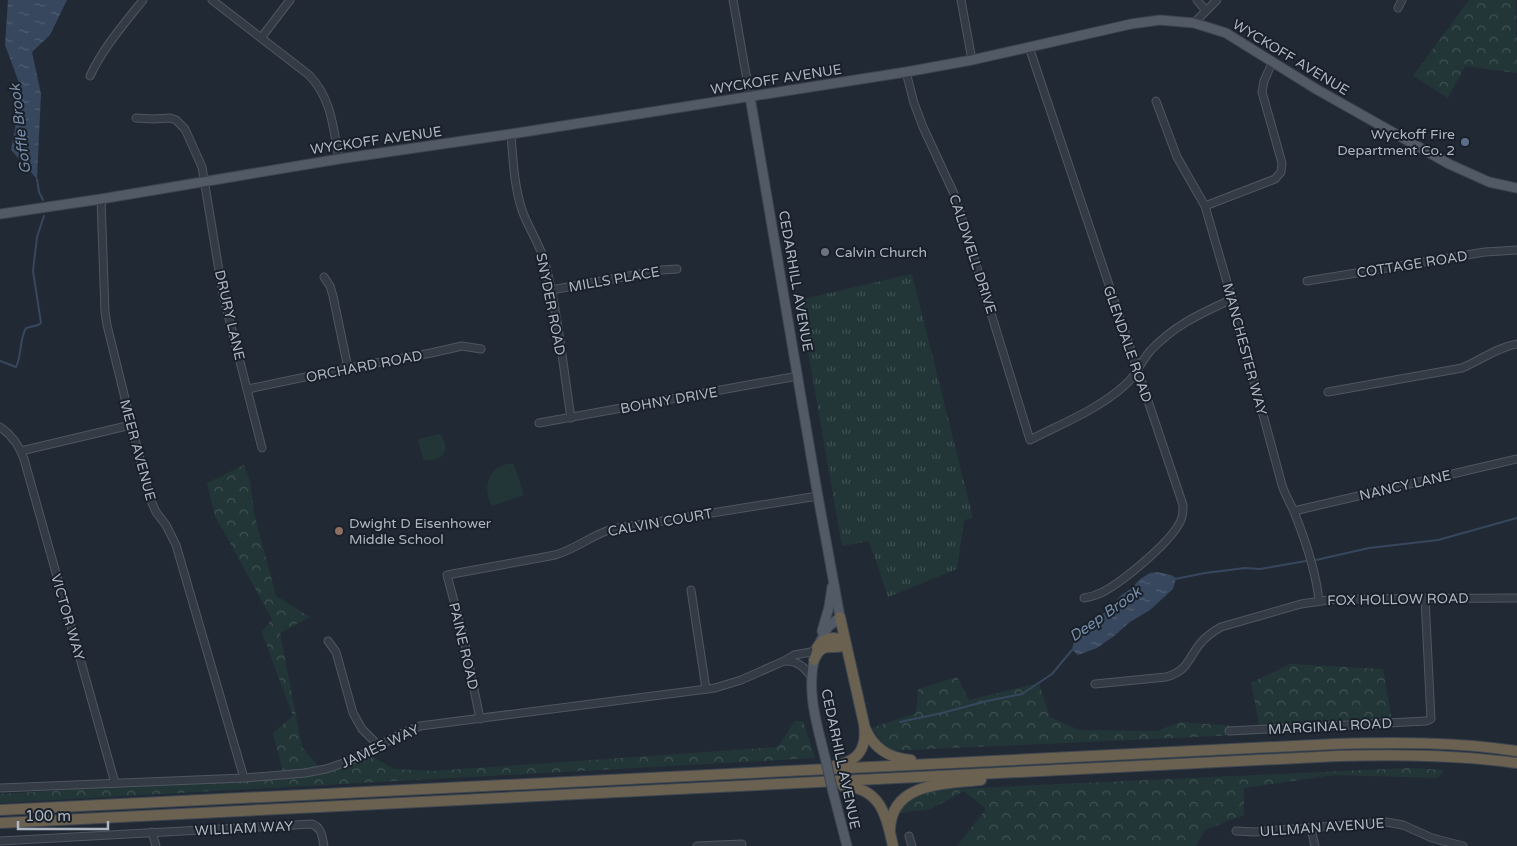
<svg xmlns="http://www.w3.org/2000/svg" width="1517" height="846" font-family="'Varela Round',sans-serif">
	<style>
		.forest { fill: url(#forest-crowns) }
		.park { fill: url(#park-tufts) }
		.pitch { fill: #233637 }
		.water { fill: url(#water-ripples) }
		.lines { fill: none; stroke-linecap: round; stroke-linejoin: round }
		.stream { stroke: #37475d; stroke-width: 2 }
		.minor-casing { stroke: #4e5660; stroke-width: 9 }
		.major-casing { stroke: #3d444f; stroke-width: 11 }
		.highway-casing { stroke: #3e4650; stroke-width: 12 }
		.minor { stroke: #343b45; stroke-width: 7 }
		.major { stroke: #525a66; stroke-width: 9 }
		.highway { stroke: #6b6151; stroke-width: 10 }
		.major-bridge-casing { stroke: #3d444f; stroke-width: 11; stroke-linecap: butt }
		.major-bridge { stroke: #525a66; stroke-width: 9 }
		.service-dot { fill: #5c6f8a; stroke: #19202a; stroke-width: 2 }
		.worship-dot { fill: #6b7280; stroke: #19202a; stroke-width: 2 }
		.education-dot { fill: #8d6e63; stroke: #19202a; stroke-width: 2 }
		.labels { text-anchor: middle; stroke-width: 4; stroke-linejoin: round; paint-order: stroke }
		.street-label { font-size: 14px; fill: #aeb6c2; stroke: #19202a }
		.poi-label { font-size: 14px; fill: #aeb6c2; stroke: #19202a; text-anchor: start }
		.water-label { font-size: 15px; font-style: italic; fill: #788eaa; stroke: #19202a }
	</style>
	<defs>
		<pattern id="forest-crowns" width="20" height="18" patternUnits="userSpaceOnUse" patternTransform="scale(1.25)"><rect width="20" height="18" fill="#233637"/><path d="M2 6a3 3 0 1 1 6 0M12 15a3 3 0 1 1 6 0" fill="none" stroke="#405152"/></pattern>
		<pattern id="park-tufts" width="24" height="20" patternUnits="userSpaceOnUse" patternTransform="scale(1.25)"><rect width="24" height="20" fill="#233637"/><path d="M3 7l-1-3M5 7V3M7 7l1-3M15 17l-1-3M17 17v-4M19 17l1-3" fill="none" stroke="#405152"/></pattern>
		<pattern id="water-ripples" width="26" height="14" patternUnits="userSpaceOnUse" patternTransform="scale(1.25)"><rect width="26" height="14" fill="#37475d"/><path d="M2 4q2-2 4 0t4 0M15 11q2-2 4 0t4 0" fill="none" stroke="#515f73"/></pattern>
	</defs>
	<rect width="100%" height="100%" fill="#212935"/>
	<!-- forest -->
	<g class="forest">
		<path d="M1469,0H1516L1517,73L1465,66L1448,98L1413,76Z"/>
		<path d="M244,465L250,481L254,513L276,596L310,617L280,633L302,747L325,774L371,756L394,769L433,771L778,747L795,721H803L815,758L0,803V794L284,776L273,733L293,716L262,632L272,619L215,516L207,483Z"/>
		<path d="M1290,664L1383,669L1393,728L887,751L872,728L916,713L918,689L957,677L969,700L1039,683L1050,717L1079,730L1157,731L1180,722L1260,728L1251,683Z"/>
		<path d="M1409,768L1444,770L1438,778L1334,775L1244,788V815L1205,830L1196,846H957L986,809L964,791L931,809L892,814L910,791Z"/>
	</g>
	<!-- park -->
	<path class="park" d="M912,274L973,518L964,520L957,569L888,597L869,541L842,546L799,300Z"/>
	<!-- pitch -->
	<g class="pitch">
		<path d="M440,434C452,450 442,463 423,460L418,439Z"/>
		<path d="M506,464H514L524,495L492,506C485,495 485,480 495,470C498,468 503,466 506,464Z"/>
	</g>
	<!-- water -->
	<g class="water">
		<path d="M8,0H67L50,35L32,52L41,94L37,179L11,150L22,91L5,45Z"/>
		<path d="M1157,572L1171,575L1176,578L1173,589L1150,610L1130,622L1114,636L1097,648L1078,655L1072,650L1074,641L1101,615L1114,606L1119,597L1133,587L1140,579L1150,573Z"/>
	</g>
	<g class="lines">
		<!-- stream -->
		<g class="stream">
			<path d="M37,179L39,192L43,200"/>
			<path d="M0,361L16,367C22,355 19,340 26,328L38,325L41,323L33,271L37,237L44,216"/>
			<path d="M1316,560L1369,548L1438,540L1517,518"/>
			<path d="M1175,579L1205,573L1245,568L1260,569L1306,561"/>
			<path d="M900,722L942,713L987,701L1022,694L1052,674L1072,650"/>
		</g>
		<defs>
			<g id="minor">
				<path d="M212,0L309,75C332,99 333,127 339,159"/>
				<path d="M733,0L750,97"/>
				<path d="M961,0L972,60"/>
				<path d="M1197,0L1206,11"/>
				<path d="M1398,8L1402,0"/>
				<path d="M1194,23L1217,0"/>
				<path d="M261,38L290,0"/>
				<path d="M1029,47L1183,505C1183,509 1183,513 1182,517C1176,539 1123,581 1103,592C1097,595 1091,597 1084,598"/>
				<path d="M906,72L914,103L923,127L955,196L1030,440C1059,425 1092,412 1118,391C1123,387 1130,381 1134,375C1140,366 1144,358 1151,350C1176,324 1200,314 1232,299"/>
				<path d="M90,76C103,48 124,24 143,0"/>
				<path d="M1156,101L1177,157L1205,206L1231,296L1282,485C1285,495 1291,504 1295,514C1306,542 1316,571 1319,601"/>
				<path d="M136,118L153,119L170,118L176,120L185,129L202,167L223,295L262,448"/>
				<path d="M511,134C513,159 514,186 522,210C528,228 540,244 545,263C558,313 563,366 571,418"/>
				<path d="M101,199L105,312L107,325L149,496L156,512L166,525L176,545L244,778"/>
				<path d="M1205,206L1275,179L1281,172L1282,163L1262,92L1264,81L1272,63"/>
				<path d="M324,277L330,286L333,296L348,368"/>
				<path d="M1307,281L1485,252L1517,250"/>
				<path d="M551,290L662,270L677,269"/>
				<path d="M248,389L348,368L431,353L462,346L481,349"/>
				<path d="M1328,392L1462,368C1481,360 1496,348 1517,344"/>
				<path d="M539,423L798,376"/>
				<path d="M0,427C12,435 19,445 24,459L115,783"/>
				<path d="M21,451L131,425"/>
				<path d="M1294,511L1517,459"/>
				<path d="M691,590L706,689"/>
				<path d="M328,641L336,652L353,713L362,729L379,746"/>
				<path d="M784,661C796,660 805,667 811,677"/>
				<path d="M1095,684L1166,677C1187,671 1187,661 1199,645C1205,637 1212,632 1221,627L1301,604L1335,599L1517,598"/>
				<path d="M480,719L464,639L447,575L555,555C576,549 592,535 612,529L818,496"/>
				<path d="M1229,731L1426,721L1431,719L1425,598"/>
				<path d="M0,788L244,778L305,773L326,769L352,760L401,734L420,726L715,688L741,680L784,661L794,655L811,652L817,648"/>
				<path d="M1311,828L1315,846"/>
				<path d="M1236,831L1255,832L1386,822L1403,825L1432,838L1463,846"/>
				<path d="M152,832L156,846"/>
				<path d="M909,836L912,846"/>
				<path d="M0,841L312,824C322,828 322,836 324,846"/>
				<path d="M697,846L742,844"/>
			</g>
			<g id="major">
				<path d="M750,97L817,491L840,617L828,627L818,646"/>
				<path d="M0,214L101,199L339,159L511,134L906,72L972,60L1131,24L1160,20L1194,23L1226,33L1316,89L1449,164L1489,182L1517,188"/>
				<path d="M822,631L829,607L832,587"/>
				<path d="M816,653C805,689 817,725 826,761"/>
				<path d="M833,792L847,846"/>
			</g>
			<g id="highway">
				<path d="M817,648C824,637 837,634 846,645"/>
				<path d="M814,660C822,640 832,651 846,645"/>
				<path d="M865,728C874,749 889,758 911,760"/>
				<path d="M836,765C860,761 867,747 864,724L840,617"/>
				<path d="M843,786C881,788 886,815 893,846"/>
				<path d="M0,810L1335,744C1396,742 1456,742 1517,751"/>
				<path d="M0,823L1338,756C1398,754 1458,755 1517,763"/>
				<path d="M890,829C892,782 945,784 981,780"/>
			</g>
		</defs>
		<!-- minor casing -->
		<use href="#minor" class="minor-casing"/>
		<!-- major casing -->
		<use href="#major" class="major-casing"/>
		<!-- highway casing -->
		<use href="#highway" class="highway-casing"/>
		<!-- minor -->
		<use href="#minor" class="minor"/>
		<!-- major -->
		<use href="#major" class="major"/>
		<!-- highway -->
		<use href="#highway" class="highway"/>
		<defs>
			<path id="major-bridge" d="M826,761L833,792"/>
		</defs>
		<!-- major-bridge casing -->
		<use href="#major-bridge" class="major-bridge-casing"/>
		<!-- major-bridge -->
		<use href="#major-bridge" class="major-bridge"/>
	</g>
	<!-- markers -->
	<circle class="service-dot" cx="1465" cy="142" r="5"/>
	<circle class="worship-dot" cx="825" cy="252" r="5"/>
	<circle class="education-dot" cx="339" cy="531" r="5"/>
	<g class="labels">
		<!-- street labels -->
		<g class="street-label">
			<text transform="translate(1291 57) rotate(31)" y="5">WYCKOFF AVENUE</text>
			<text transform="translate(776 79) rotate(-9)" y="5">WYCKOFF AVENUE</text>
			<text transform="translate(376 140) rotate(-8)" y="5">WYCKOFF AVENUE</text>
			<text transform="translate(973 254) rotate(72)" y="5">CALDWELL DRIVE</text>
			<text transform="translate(1412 264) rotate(-9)" y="5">COTTAGE ROAD</text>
			<text transform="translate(614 279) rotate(-10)" y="5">MILLS PLACE</text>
			<text transform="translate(796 281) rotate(80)" y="5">CEDARHILL AVENUE</text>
			<text transform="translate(551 304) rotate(79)" y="5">SNYDER ROAD</text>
			<text transform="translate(230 315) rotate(77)" y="5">DRURY LANE</text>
			<text transform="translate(1128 344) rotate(71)" y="5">GLENDALE ROAD</text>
			<text transform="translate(1245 349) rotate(75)" y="5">MANCHESTER WAY</text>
			<text transform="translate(364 366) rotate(-11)" y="5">ORCHARD ROAD</text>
			<text transform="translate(669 400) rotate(-10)" y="5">BOHNY DRIVE</text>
			<text transform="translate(138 450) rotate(75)" y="5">MEER AVENUE</text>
			<text transform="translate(1405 485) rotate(-13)" y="5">NANCY LANE</text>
			<text transform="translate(660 522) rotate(-10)" y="5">CALVIN COURT</text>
			<text transform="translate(1398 599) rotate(-1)" y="5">FOX HOLLOW ROAD</text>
			<text transform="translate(68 617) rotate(74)" y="5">VICTOR WAY</text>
			<text transform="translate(464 646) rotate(77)" y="5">PAINE ROAD</text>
			<text transform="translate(1330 726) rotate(-3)" y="5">MARGINAL ROAD</text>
			<text transform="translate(380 746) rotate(-25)" y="5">JAMES WAY</text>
			<text transform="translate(841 759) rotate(78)" y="5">CEDARHILL AVENUE</text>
			<text transform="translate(1322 827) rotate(-4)" y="5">ULLMAN AVENUE</text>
			<text transform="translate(244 828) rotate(-3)" y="5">WILLIAM WAY</text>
		</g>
		<!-- poi labels -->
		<g class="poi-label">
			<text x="1455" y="139" text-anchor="end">Wyckoff Fire<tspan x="1455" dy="16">Department Co. 2</tspan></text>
			<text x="835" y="257">Calvin Church</text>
			<text x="349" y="528">Dwight D Eisenhower<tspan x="349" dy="16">Middle School</tspan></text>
		</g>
		<!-- water labels -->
		<g class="water-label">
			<text transform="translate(20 129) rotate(-97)" y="5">Goffle Brook</text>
			<text transform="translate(1105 614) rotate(-35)" y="5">Deep Brook</text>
		</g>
	</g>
	<!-- scale -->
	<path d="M18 821v8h90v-8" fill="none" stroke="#aeb6c2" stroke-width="2.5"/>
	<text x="25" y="821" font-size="15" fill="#aeb6c2" stroke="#19202a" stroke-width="4" paint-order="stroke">100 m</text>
</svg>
